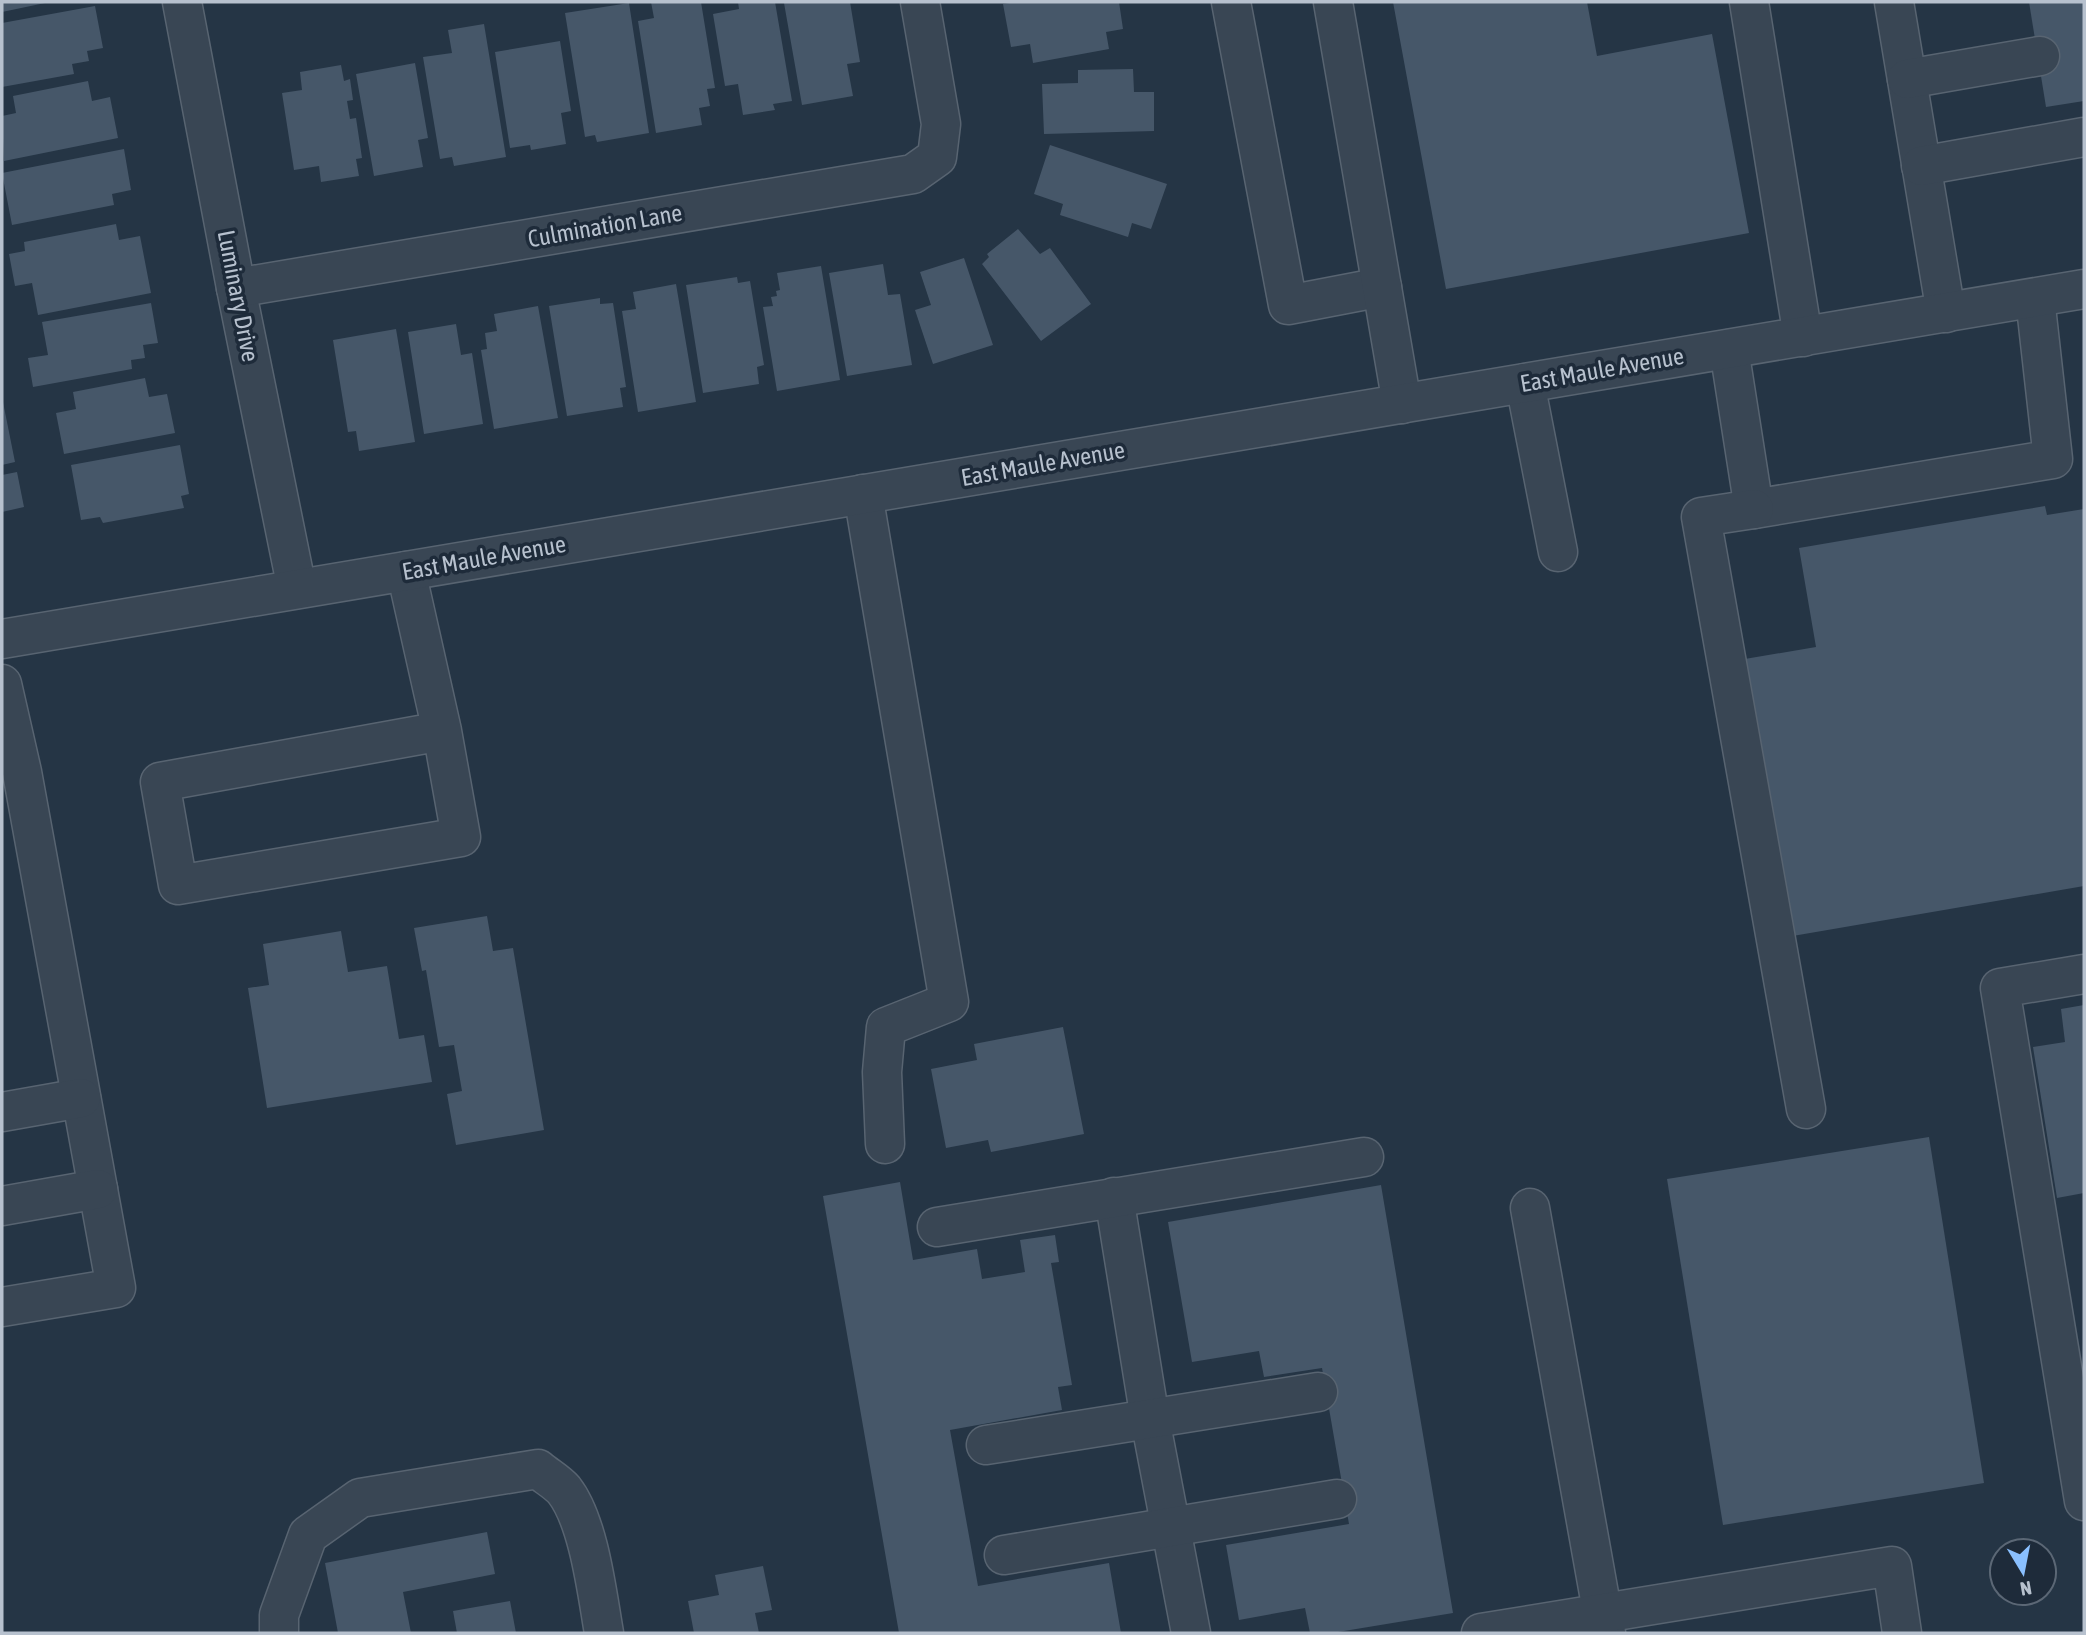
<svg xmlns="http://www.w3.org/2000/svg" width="2086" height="1635" font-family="'Asap Condensed',sans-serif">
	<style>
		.building { fill: #465769 }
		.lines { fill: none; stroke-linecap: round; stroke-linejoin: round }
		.minor-casing { stroke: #586471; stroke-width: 41 }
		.minor { stroke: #394654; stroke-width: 38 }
		.labels { text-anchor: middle; stroke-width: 7; stroke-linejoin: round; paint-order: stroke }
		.street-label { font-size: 24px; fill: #b7c1ce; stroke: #1e2b3a }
	</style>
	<rect width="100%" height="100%" fill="#253545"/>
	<!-- building -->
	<g class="building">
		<path d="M2,2H45V3L2,12Z"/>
		<path d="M651,2H701L715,88L707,89L710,106L699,108L702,125L656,133L638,21L654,18Z"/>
		<path d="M738,2H775L792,101L773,104L775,110L743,115L738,84L725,86L713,14L739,9Z"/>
		<path d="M788,2H850L860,62L847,64L853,96L802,105L784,3Z"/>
		<path d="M1016,2H1119L1123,29L1106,32L1109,49L1033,63L1030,44L1011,47L1003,4Z"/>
		<path d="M1393,2H1587L1597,56L1712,34L1749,233L1446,289Z"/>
		<path d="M2029,2H2084V101L2046,107Z"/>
		<path d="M629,3L649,133L597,142L595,135L585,137L565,13Z"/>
		<path d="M95,6L103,48L87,51L89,61L72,64L74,74L2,87V23Z"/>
		<path d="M484,24L506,157L454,166L452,157L440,159L423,57L452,53L448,30Z"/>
		<path d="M560,41L571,111L561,113L566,144L531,150L530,145L510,148L495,52Z"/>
		<path d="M415,63L428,138L418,140L423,167L374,176L356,74Z"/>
		<path d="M341,65L344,81L350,79L353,100L347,101L350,119L356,118L362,158L356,159L359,176L321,182L319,166L294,170L282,93L302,90L300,72Z"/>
		<path d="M1133,69L1134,92H1154V131L1044,134L1042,84L1078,83V70Z"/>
		<path d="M88,81L92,101L110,97L118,138L4,161L2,116L16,113L13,96Z"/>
		<path d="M1050,145L1167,184L1151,229L1132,223L1128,237L1060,215L1063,204L1034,194Z"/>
		<path d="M124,149L131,190L112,194L114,205L12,225L2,173Z"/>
		<path d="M116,224L119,240L140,236L151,293L38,315L32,283L15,286L9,254L25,251L24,242Z"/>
		<path d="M1018,229L1040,254L1050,248L1091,304L1041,341L982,264L989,257L987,254Z"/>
		<path d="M964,258L993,345L933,364L915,310L931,305L920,272Z"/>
		<path d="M883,264L888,295L900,294L912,365L847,376L829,273Z"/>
		<path d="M821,266L840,380L777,391L763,307L773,306L771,297L777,296L776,291L780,290L777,273Z"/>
		<path d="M737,277L738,283L750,281L764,365L757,367L759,384L703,393L686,285Z"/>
		<path d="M676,284L696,402L638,412L622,311L636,309L633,292Z"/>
		<path d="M600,298V304L613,303L626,387L620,388L623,407L567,416L549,306Z"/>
		<path d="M151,303L158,343L143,345L145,358L131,360L132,369L33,387L28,358L48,355L42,322Z"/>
		<path d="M538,306L558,418L494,429L481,350L487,349L485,333L497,331L494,314Z"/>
		<path d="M456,324L461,355L472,353L483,424L424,434L408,332Z"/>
		<path d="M396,329L415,442L359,451L356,431L348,432L333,340Z"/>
		<path d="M145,378L149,397L167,394L175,433L64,454L56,413L76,409L73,392Z"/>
		<path d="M3,402L15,462L2,465V403Z"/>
		<path d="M180,445L189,494L181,496L184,508L103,523L100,517L81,520L71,465Z"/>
		<path d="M17,472L24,507L2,512V475Z"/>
		<path d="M2045,506L2047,515L2084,509V886L1781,938L1733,661L1816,647L1799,548Z"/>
		<path d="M487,916L493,951L513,948L544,1130L456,1145L447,1094L462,1091L454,1045L439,1047L426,970L422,971L414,928Z"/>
		<path d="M341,931L348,972L387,966L399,1039L424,1035L432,1082L267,1108L248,988L269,985L263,944Z"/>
		<path d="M2084,1005V1193L2057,1198L2033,1047L2065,1042L2061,1009Z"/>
		<path d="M1063,1027L1084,1134L991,1152L988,1140L946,1148L931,1069L977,1060L974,1044Z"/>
		<path d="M1929,1137L1984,1483L1723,1525L1667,1179Z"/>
		<path d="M900,1182L913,1260L977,1249L982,1279L1025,1272L1020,1240L1055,1235L1059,1262L1051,1263L1072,1385L1058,1387L1062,1410L950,1430L978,1586L1109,1563L1121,1633H899L823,1196Z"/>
		<path d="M1381,1185L1453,1613L1332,1633H1310L1305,1608L1239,1620L1226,1545L1349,1524L1322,1368L1264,1377L1259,1351L1192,1362L1168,1222Z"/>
		<path d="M487,1532L495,1574L403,1592L411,1633H338L325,1563Z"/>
		<path d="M763,1566L772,1610L755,1613L759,1633H694L688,1601L719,1595L715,1575Z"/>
		<path d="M510,1601L516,1633H457L453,1611Z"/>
	</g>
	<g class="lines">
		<defs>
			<g id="minor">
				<path d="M182,2L236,288L297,589"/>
				<path d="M1231,2L1288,305L1382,287"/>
				<path d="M1333,2L1402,404"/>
				<path d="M1749,2L1803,337"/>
				<path d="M1894,2L1946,313"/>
				<path d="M1907,79L2040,56"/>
				<path d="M1921,166L2084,137"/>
				<path d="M236,288L913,174L937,157L941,124L920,2"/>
				<path d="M1729,349L1754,509L2053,459L2035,298"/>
				<path d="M1525,383L1558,552"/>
				<path d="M863,494L949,1002L886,1027L882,1072L885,1144"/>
				<path d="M1754,509L1701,517L1806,1109"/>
				<path d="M406,571L442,731L461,837L178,885L160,782L442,731"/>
				<path d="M2,639L2084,289"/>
				<path d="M2,684L22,772L116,1288L2,1307"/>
				<path d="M2084,974L2000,988L2084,1501"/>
				<path d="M2,1112L81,1098"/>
				<path d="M1114,1197L1150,1419L1191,1633"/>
				<path d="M2,1206L98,1189"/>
				<path d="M1530,1208L1606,1633"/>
				<path d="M937,1227L1364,1157"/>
				<path d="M986,1445L1318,1392"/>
				<path d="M1004,1555L1337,1499"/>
				<path d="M279,1633V1615L308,1535L360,1498L538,1469C546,1476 557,1482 564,1490C589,1522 597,1593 604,1633"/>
				<path d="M1481,1633L1892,1566L1902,1633"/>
			</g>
		</defs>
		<!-- minor casing -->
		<use href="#minor" class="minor-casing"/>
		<!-- minor -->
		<use href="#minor" class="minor"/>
	</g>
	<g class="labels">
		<!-- street labels -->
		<g class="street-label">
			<text transform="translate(605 226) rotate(-10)" y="8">Culmination Lane</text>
			<text transform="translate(238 296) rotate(79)" y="8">Luminary Drive</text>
			<text transform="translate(1602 370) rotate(-10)" y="8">East Maule Avenue</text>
			<text transform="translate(1043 464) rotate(-10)" y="8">East Maule Avenue</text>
			<text transform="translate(484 558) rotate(-10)" y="8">East Maule Avenue</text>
		</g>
	</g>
	<!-- border -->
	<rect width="2086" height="1635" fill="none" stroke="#b7c1ce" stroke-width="7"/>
	<!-- north arrow -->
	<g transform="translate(2023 1572) rotate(170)"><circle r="33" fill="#1e2b3a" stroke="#5b6775" stroke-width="2"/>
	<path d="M0-5L12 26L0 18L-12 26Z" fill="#8ac0ff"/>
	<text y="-10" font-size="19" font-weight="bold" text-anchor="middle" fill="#b7c1ce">N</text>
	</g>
</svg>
